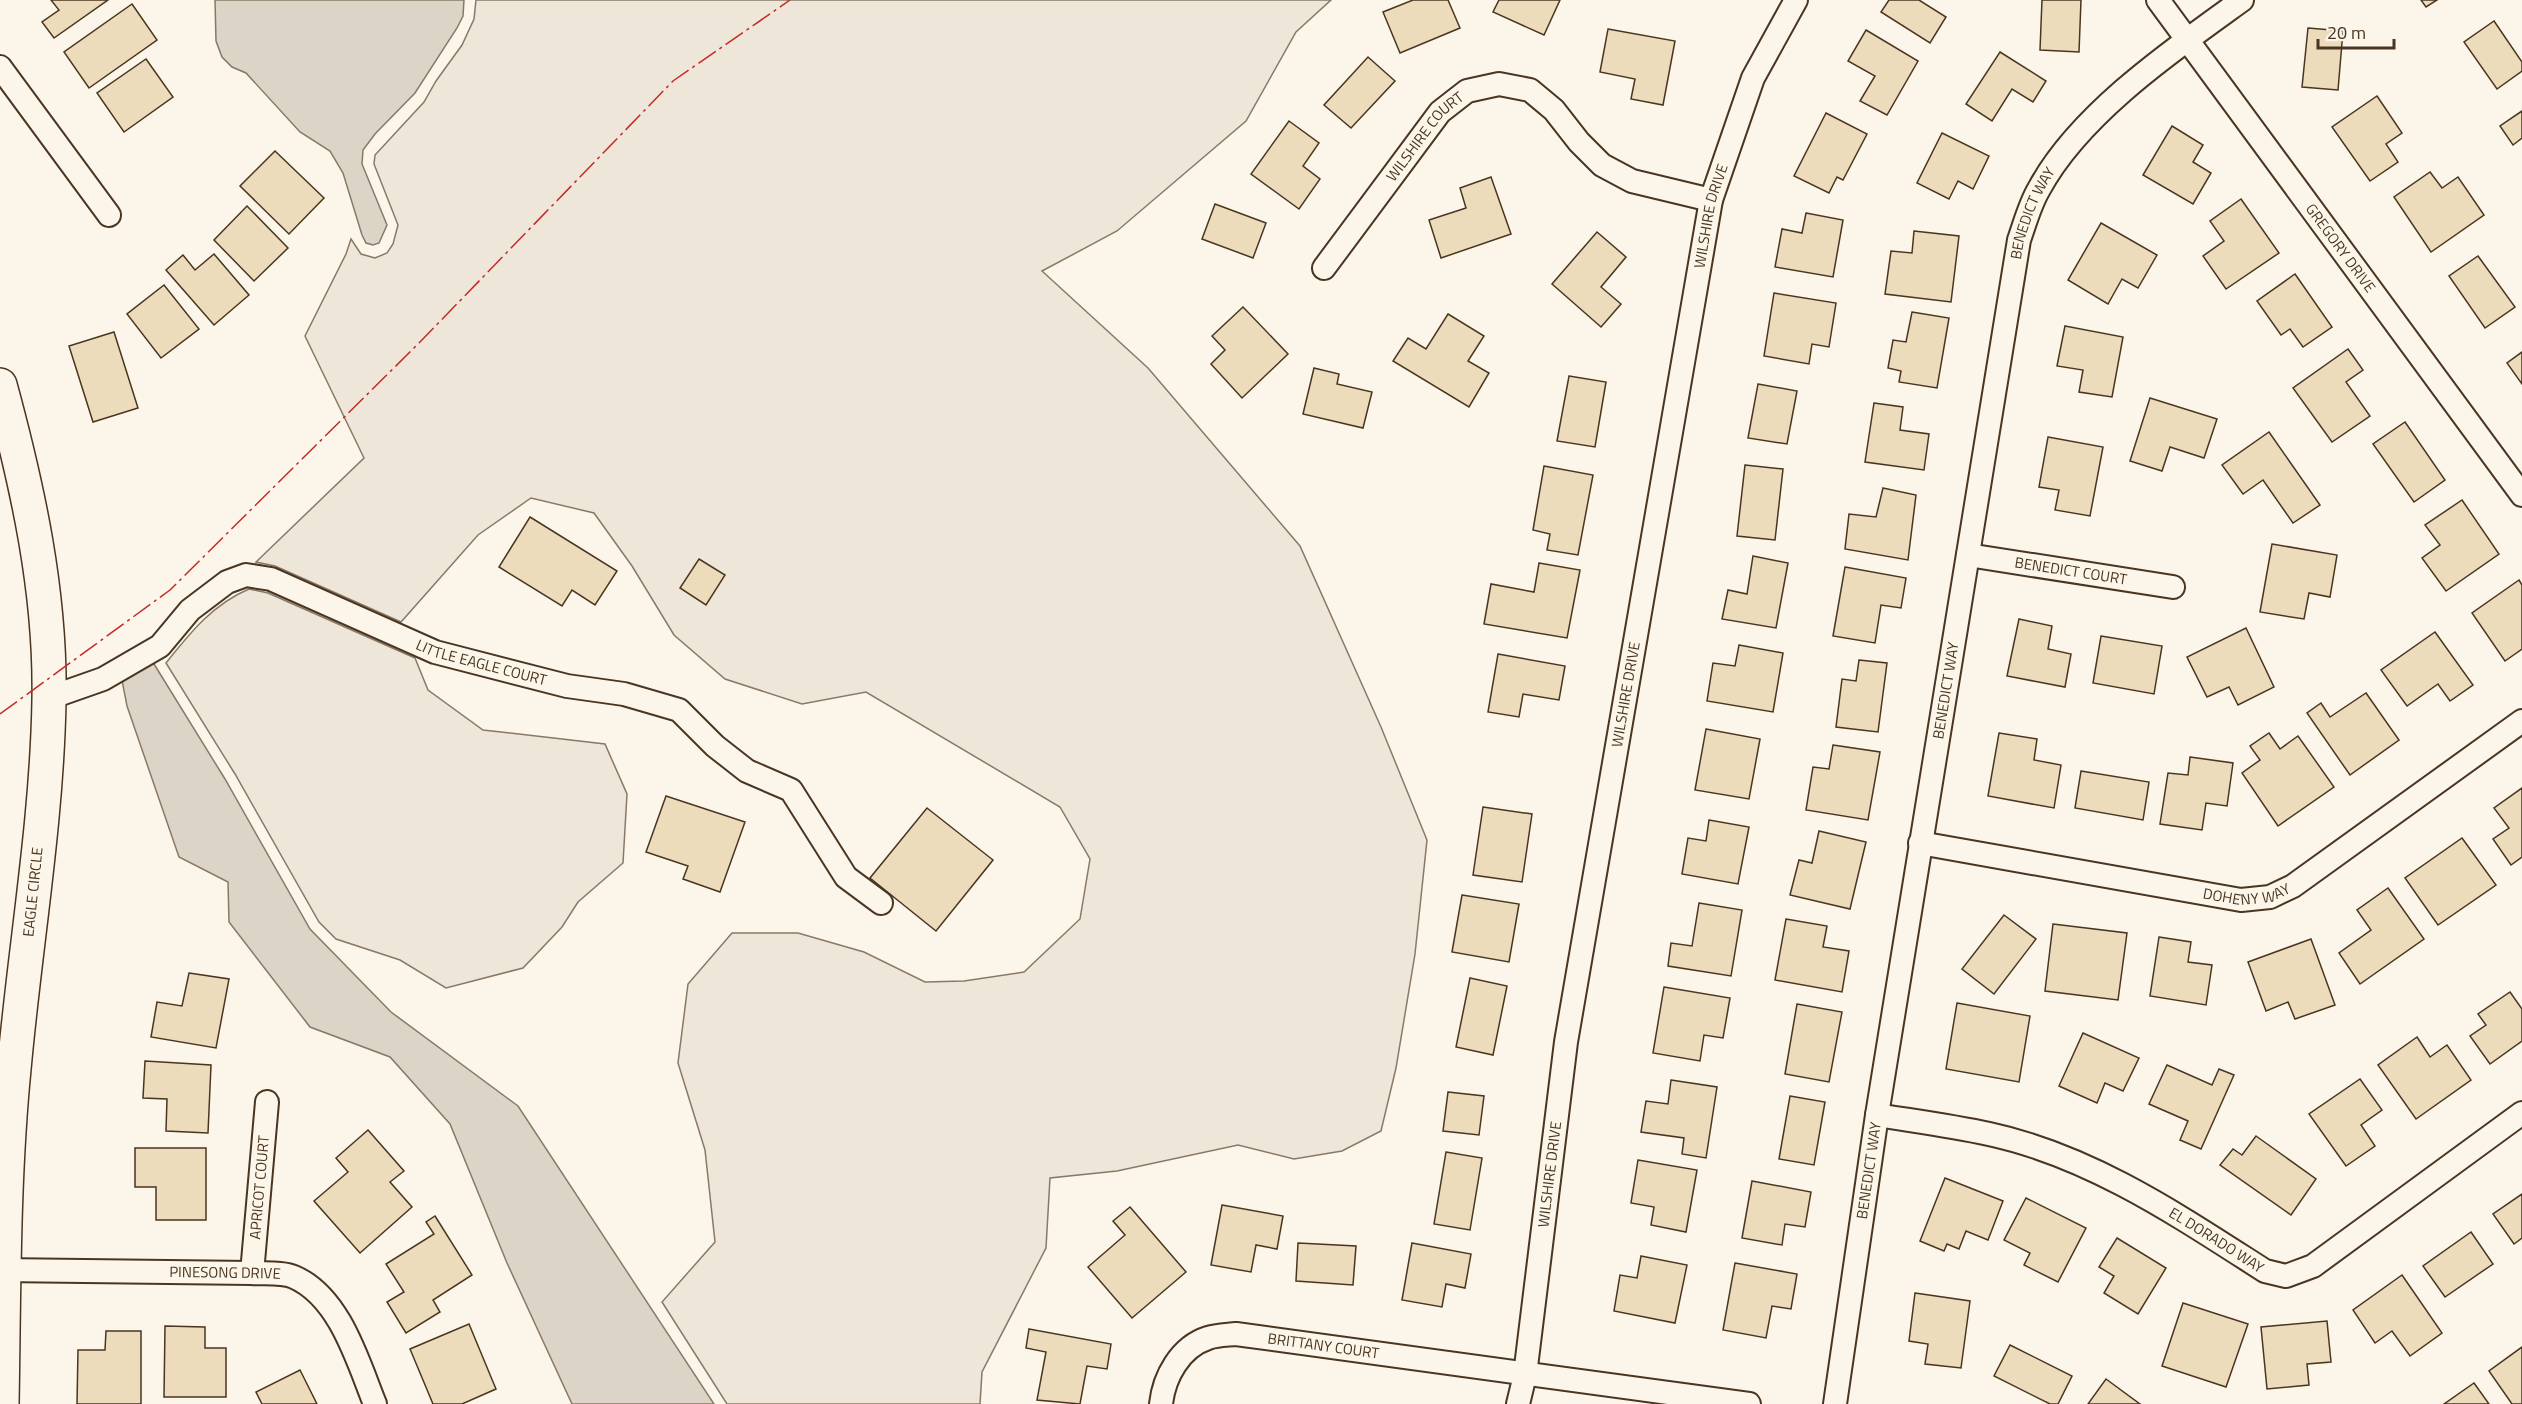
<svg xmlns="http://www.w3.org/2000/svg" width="2522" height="1404" font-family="'Titillium Web',sans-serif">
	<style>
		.green { fill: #ede6d9; stroke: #887966; stroke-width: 1.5 }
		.water { fill: #dcd4c6; stroke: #887966; stroke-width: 1.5 }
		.building { fill: #ecdcbc; stroke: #4a3520; stroke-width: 1.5 }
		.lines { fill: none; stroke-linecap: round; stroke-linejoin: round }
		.street-casing { stroke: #4a3520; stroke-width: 26 }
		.secondary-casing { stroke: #4a3520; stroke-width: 36 }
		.street { stroke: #fbf6e9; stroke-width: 22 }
		.secondary { stroke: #fbf6e9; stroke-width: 33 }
		.power { stroke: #c62828; stroke-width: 1.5; stroke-dasharray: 21 4.5 3 4.5; stroke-linecap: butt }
		.labels { text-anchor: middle; stroke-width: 4.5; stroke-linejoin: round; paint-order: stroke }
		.street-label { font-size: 15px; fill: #4a3520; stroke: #fbf6e9 }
	</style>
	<rect width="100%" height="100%" fill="#fbf6e9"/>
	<!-- green -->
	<g class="green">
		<path d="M476,0H1331L1296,32L1246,121L1117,231L1042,271L1148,368L1300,546L1381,727L1427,840L1415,954L1396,1068L1381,1131L1342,1151L1294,1159L1238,1145L1117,1171L1050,1178L1046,1248L982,1372L980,1404H727L662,1302L715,1242L705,1150L678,1063L688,984L732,933H798L864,952L925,982L964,981L1024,972L1080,919L1090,859L1060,807L866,692L802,704L725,679L674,635L632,566L594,513L531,498L478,535L401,622L275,566L256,562L364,458L305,336L346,254L351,239L361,254L375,258L387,253L393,244L398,225L374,164L375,155L424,102L436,81L462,45L474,19Z"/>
		<path d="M249,589L268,593L415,658L428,690L483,730L605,744L627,794L623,863L578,902L562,927L523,968L446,988L400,960L336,939L319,922L235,774L166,663C190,633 213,604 249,589Z"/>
	</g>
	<!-- water -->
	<g class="water">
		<path d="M215,0H464L463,16L457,28L415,93L375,134L363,150L362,164L387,225L379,243L373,245L366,243L362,235L343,173L330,151L300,132L246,73L232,67L222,57L216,41Z"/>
		<path d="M154,664L225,779L310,929L391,1012L518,1106L714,1404H572L507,1263L450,1124L390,1057L310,1027L229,922L228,882L179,857L127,706L120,670Z"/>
	</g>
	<!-- building -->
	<g class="building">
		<path d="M51,0H108L54,38L42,22L59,10Z"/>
		<path d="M1413,0H1448L1460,28L1400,53L1383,12Z"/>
		<path d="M1499,0H1560L1544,35L1493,12Z"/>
		<path d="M1889,0H1919L1946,17L1930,43L1881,12Z"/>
		<path d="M2042,0H2081L2079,52L2040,50Z"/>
		<path d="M2421,0H2437L2426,7Z"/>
		<path d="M132,4L157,40L89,88L64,52Z"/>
		<path d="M2494,21L2522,62V71L2497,89L2464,42Z"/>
		<path d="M2308,28L2343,31L2338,90L2302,87Z"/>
		<path d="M1608,29L1675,41L1663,105L1631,99L1635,79L1600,72Z"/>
		<path d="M1866,30L1918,61L1887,115L1860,101L1875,76L1848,61Z"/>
		<path d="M2000,52L2046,81L2033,102L2012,89L1992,121L1966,104Z"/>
		<path d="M1368,57L1395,81L1351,128L1324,105Z"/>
		<path d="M146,59L173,97L124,132L97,93Z"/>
		<path d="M2377,96L2402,133L2386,144L2398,162L2370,181L2332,127Z"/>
		<path d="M2522,111V138L2513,145L2500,126Z"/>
		<path d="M1826,113L1867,134L1843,180L1837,177L1829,193L1794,176Z"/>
		<path d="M1289,121L1319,143L1303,166L1320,179L1299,209L1251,174Z"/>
		<path d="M2172,126L2203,145L2193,162L2211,173L2193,204L2143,175Z"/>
		<path d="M1942,133L1989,156L1973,189L1958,181L1949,199L1917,183Z"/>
		<path d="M275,151L324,198L289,234L240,186Z"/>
		<path d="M2430,172L2442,188L2458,177L2484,215L2431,252L2394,197Z"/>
		<path d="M1491,177L1511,234L1441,258L1429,220L1466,208L1460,188Z"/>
		<path d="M2241,199L2279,253L2226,289L2203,256L2224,241L2210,221Z"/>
		<path d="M1215,204L1266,223L1253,258L1202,239Z"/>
		<path d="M247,206L288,248L254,281L214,240Z"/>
		<path d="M1806,213L1843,220L1833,277L1775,267L1782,229L1802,233Z"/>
		<path d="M2101,223L2157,255L2138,288L2122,279L2108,304L2068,280Z"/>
		<path d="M1914,231L1959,236L1951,302L1885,294L1891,251L1912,253Z"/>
		<path d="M1597,232L1626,257L1601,287L1621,304L1601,327L1552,284Z"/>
		<path d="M214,254L249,295L214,325L166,270L183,255L195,270Z"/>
		<path d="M2478,256L2515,307L2485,328L2449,276Z"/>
		<path d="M2295,274L2332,327L2303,347L2290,329L2281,335L2257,301Z"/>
		<path d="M164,285L199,329L161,358L127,314Z"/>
		<path d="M1774,293L1836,303L1829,347L1812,344L1809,364L1764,356Z"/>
		<path d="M1243,307L1288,354L1242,398L1211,364L1225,350L1212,336Z"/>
		<path d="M1912,312L1949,318L1937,388L1899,382L1901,371L1888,368L1893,340L1906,342Z"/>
		<path d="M1448,314L1484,336L1468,361L1489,373L1469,407L1393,361L1408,338L1426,349Z"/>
		<path d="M2065,326L2123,337L2112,397L2079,392L2083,370L2057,366Z"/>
		<path d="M114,332L138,408L93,422L69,346Z"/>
		<path d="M2348,349L2363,370L2346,382L2370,416L2332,442L2293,388Z"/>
		<path d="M2522,352V384L2507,363Z"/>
		<path d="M1314,368L1339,374L1337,384L1372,392L1363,428L1303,414Z"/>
		<path d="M1569,376L1606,382L1595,447L1557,441Z"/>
		<path d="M1758,384L1797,391L1787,444L1748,438Z"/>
		<path d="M2150,398L2217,419L2204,458L2170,447L2162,471L2130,461Z"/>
		<path d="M1874,403L1903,407L1900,430L1929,434L1924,470L1865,462Z"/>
		<path d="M2405,422L2445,480L2414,502L2373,444Z"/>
		<path d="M2269,432L2320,505L2293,523L2263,480L2243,494L2222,465Z"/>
		<path d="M2048,437L2103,447L2090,516L2055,510L2059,490L2039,487Z"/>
		<path d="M1745,465L1783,469L1775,540L1737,536Z"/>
		<path d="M1544,466L1593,475L1578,555L1547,550L1550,534L1533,530Z"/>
		<path d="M1883,488L1916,495L1908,560L1845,549L1849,514L1876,517Z"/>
		<path d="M2462,500L2499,554L2446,591L2422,558L2440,545L2425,525Z"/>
		<path d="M530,517L617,571L595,605L572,590L562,606L499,567Z"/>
		<path d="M2272,544L2337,555L2330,597L2309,593L2304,619L2260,612Z"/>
		<path d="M1753,556L1788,563L1776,628L1722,619L1728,590L1747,594Z"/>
		<path d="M699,559L725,575L706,605L680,588Z"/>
		<path d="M1539,563L1580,570L1567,638L1484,624L1491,584L1534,592Z"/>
		<path d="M1845,567L1906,578L1901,608L1881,605L1875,643L1833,636Z"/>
		<path d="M2519,580L2522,585V649L2505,661L2472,613Z"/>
		<path d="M2019,619L2052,626L2048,649L2071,654L2065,687L2007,676Z"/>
		<path d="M2246,628L2274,687L2238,705L2229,687L2207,697L2187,657Z"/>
		<path d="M2435,632L2473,685L2450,701L2438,684L2407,706L2381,670Z"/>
		<path d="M2101,636L2162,646L2154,694L2093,683Z"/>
		<path d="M1739,645L1783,653L1773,712L1707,701L1713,663L1735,666Z"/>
		<path d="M1498,654L1565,666L1559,700L1523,694L1519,717L1488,712Z"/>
		<path d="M1859,660L1887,663L1878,732L1836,727L1842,679L1856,681Z"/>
		<path d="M2366,693L2399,740L2350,775L2307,713L2321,703L2330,717Z"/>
		<path d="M1706,729L1760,739L1749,799L1695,790Z"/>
		<path d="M1999,733L2037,739L2034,760L2061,765L2054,808L1988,796Z"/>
		<path d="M2269,733L2280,749L2298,736L2334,787L2278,826L2242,773L2260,760L2250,746Z"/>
		<path d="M1833,745L1880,752L1868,820L1806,810L1813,767L1829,769Z"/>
		<path d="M2190,757L2233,763L2227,806L2206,803L2202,830L2160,824L2168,773L2188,775Z"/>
		<path d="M2081,771L2149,782L2143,820L2075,808Z"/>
		<path d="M2522,788V857L2511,865L2493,839L2509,828L2494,808Z"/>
		<path d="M666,796L745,822L720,892L683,879L688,866L646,852Z"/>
		<path d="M1483,807L1532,814L1522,882L1473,875Z"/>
		<path d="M927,808L993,860L936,931L870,878Z"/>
		<path d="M1709,820L1749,827L1738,884L1682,874L1688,838L1706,841Z"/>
		<path d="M1819,831L1866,842L1850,909L1790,895L1799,860L1812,863Z"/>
		<path d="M2462,838L2496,885L2438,925L2405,878Z"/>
		<path d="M2388,888L2424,939L2360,984L2339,953L2371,930L2357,910Z"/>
		<path d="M1462,895L1519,904L1509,962L1452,952Z"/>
		<path d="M1699,903L1742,910L1731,976L1668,966L1671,943L1692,946Z"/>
		<path d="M2004,915L2036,939L1994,994L1962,969Z"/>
		<path d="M1786,919L1827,926L1823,947L1849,951L1842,992L1775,980Z"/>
		<path d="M2053,924L2127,933L2118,1000L2045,991Z"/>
		<path d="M2159,937L2191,942L2188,962L2212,965L2206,1005L2150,996Z"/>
		<path d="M2311,939L2335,1005L2295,1019L2288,1002L2266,1011L2248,962Z"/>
		<path d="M189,973L229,979L216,1048L151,1037L157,1002L182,1006Z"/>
		<path d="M1470,978L1507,986L1493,1055L1456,1047Z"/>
		<path d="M1664,987L1730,998L1723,1038L1704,1035L1700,1061L1653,1053Z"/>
		<path d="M2510,992L2522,1009V1041L2490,1064L2470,1036L2486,1025L2478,1014Z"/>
		<path d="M1957,1003L2030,1016L2019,1082L1946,1069Z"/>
		<path d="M1797,1004L1842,1012L1829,1082L1785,1074Z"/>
		<path d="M2083,1033L2139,1058L2123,1091L2105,1083L2097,1103L2059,1086Z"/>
		<path d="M2417,1037L2430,1057L2447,1045L2471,1080L2416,1119L2378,1065Z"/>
		<path d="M145,1061L211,1065L208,1133L166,1131L167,1099L143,1098Z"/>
		<path d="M2167,1065L2212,1085L2219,1069L2234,1075L2201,1149L2180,1140L2188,1121L2149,1104Z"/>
		<path d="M2360,1079L2382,1110L2361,1125L2375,1146L2346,1166L2309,1114Z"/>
		<path d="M1671,1080L1717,1087L1706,1158L1682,1154L1684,1138L1641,1132L1646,1101L1668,1104Z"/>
		<path d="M1448,1092L1484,1096L1479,1135L1443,1131Z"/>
		<path d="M1790,1096L1825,1102L1814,1165L1779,1159Z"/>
		<path d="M368,1130L404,1171L390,1182L412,1207L360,1253L314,1201L348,1172L336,1158Z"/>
		<path d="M2256,1136L2316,1179L2291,1215L2220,1165L2233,1149L2242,1155Z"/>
		<path d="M135,1148H206V1220H156V1187H135Z"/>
		<path d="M1446,1152L1482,1158L1470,1230L1434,1224Z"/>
		<path d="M1638,1160L1697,1170L1686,1232L1651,1225L1654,1207L1631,1203Z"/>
		<path d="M1945,1178L2003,1201L1988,1240L1966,1231L1959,1249L1947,1244L1944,1251L1920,1241Z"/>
		<path d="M1752,1181L1811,1192L1805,1227L1785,1224L1782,1245L1742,1238Z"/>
		<path d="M2522,1194V1238L2514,1244L2493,1214Z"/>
		<path d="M2026,1198L2086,1228L2058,1282L2024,1265L2030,1253L2004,1240Z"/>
		<path d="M1222,1205L1283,1216L1277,1249L1256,1245L1251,1272L1211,1265Z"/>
		<path d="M1130,1207L1186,1272L1132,1318L1088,1267L1125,1235L1113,1221Z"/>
		<path d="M435,1216L472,1275L433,1300L440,1312L406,1333L387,1302L404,1292L386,1264L434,1234L426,1222Z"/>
		<path d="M2471,1232L2493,1264L2445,1297L2423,1266Z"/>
		<path d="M2117,1238L2166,1268L2138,1314L2104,1293L2114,1276L2099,1267Z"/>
		<path d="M1298,1243L1356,1246L1353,1285L1296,1281Z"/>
		<path d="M1412,1243L1471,1254L1465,1288L1446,1284L1442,1307L1402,1300Z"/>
		<path d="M1641,1256L1687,1265L1675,1323L1614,1311L1620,1275L1637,1278Z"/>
		<path d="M1735,1263L1797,1274L1791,1309L1772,1306L1766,1338L1723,1330Z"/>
		<path d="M2402,1275L2442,1333L2410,1356L2392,1331L2375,1343L2353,1310Z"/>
		<path d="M1915,1293L1970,1301L1961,1368L1925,1364L1928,1344L1909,1341Z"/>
		<path d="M2183,1303L2248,1324L2226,1387L2162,1366Z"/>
		<path d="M2327,1321L2331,1362L2307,1364L2309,1385L2267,1389L2261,1327Z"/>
		<path d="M469,1324L496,1389L462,1404H433L410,1349Z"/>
		<path d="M165,1326L205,1327V1348H226V1397H164Z"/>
		<path d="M1029,1329L1111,1344L1107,1369L1087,1366L1080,1404L1037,1400L1046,1352L1026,1348Z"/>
		<path d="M106,1331H141V1404H77L78,1350H105Z"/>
		<path d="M2010,1345L2072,1376L2058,1404H2050L1994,1376Z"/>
		<path d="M2522,1347V1404H2512L2489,1371Z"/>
		<path d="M300,1370L317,1404H262L256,1392Z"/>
		<path d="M2106,1379L2140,1404H2088Z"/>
		<path d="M2474,1383L2489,1404H2444Z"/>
	</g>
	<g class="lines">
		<defs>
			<g id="street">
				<path id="s1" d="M2158,0L2522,495"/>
				<path d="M0,67L109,215"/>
				<path id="s2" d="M1324,268L1440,112L1467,91L1499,84L1530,90L1554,110L1579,142L1602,165L1632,181L1711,200"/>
				<path id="s3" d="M1968,555L2173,587"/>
				<path id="s4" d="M49,698L103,679L160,646L190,610L227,582L246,575L271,579L435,652L567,686L624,694L679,710L715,746L747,771L791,790L846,877L881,903"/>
				<path id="s5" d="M1920,843L2241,900L2270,897L2293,886L2522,721"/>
				<path id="s6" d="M1877,1115C1914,1121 1952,1126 1989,1134C2091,1156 2179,1216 2265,1271L2286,1276L2313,1266L2522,1113"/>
				<path id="s7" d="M0,1270L252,1273C264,1274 283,1272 294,1277C340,1297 358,1362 375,1404"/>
				<path id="s8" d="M252,1273L267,1102"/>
				<path id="s9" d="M1161,1404C1164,1377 1180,1347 1208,1338C1216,1335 1227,1335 1236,1334L1749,1404"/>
				<path id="s10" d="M1518,1404L1525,1375L1566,1042L1711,200L1753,78L1796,0"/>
				<path id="s11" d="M1835,1404L1877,1115L2019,240C2025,223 2030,204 2039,189C2079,114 2174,49 2242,0"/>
			</g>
			<path id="secondary" d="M0,385C28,488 51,593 49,700C47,823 25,946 14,1069C3,1181 4,1292 2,1404"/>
		</defs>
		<!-- street casing -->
		<use href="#street" class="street-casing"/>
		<!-- secondary casing -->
		<use href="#secondary" class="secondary-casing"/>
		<!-- street -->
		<use href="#street" class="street"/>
		<!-- secondary -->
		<use href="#secondary" class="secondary"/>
		<!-- power -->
		<path class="power" d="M0,714L170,590L419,343L673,81L790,0"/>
	</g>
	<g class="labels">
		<!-- street labels -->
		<g class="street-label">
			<text dy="5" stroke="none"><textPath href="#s2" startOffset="166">WILSHIRE COURT</textPath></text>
			<text dy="5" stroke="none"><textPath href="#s10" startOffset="1204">WILSHIRE DRIVE</textPath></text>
			<text dy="5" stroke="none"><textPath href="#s11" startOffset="1208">BENEDICT WAY</textPath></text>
			<text dy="5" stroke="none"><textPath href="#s1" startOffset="308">GREGORY DRIVE</textPath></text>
			<text dy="5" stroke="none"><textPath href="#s3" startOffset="104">BENEDICT COURT</textPath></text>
			<text dy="5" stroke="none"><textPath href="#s4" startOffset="489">LITTLE EAGLE COURT</textPath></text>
			<text dy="5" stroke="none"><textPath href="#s11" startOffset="722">BENEDICT WAY</textPath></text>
			<text dy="5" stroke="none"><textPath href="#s10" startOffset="718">WILSHIRE DRIVE</textPath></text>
			<text dy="5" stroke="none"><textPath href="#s5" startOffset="332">DOHENY WAY</textPath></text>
			<text transform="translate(33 892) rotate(-84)" y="5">EAGLE CIRCLE</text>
			<text dy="5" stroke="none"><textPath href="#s11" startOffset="236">BENEDICT WAY</textPath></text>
			<text dy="5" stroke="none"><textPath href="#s10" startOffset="232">WILSHIRE DRIVE</textPath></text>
			<text dy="5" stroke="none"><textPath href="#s8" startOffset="86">APRICOT COURT</textPath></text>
			<text dy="5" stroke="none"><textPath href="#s6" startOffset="366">EL DORADO WAY</textPath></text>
			<text dy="5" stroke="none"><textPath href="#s7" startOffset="225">PINESONG DRIVE</textPath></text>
			<text dy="5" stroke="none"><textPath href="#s9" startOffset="202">BRITTANY COURT</textPath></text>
		</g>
	</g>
	<!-- scale -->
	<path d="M2318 39v9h76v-9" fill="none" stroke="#4a3520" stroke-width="3"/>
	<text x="2327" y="39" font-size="18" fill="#4a3520" stroke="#fbf6e9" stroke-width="4.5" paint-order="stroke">20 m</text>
</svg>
